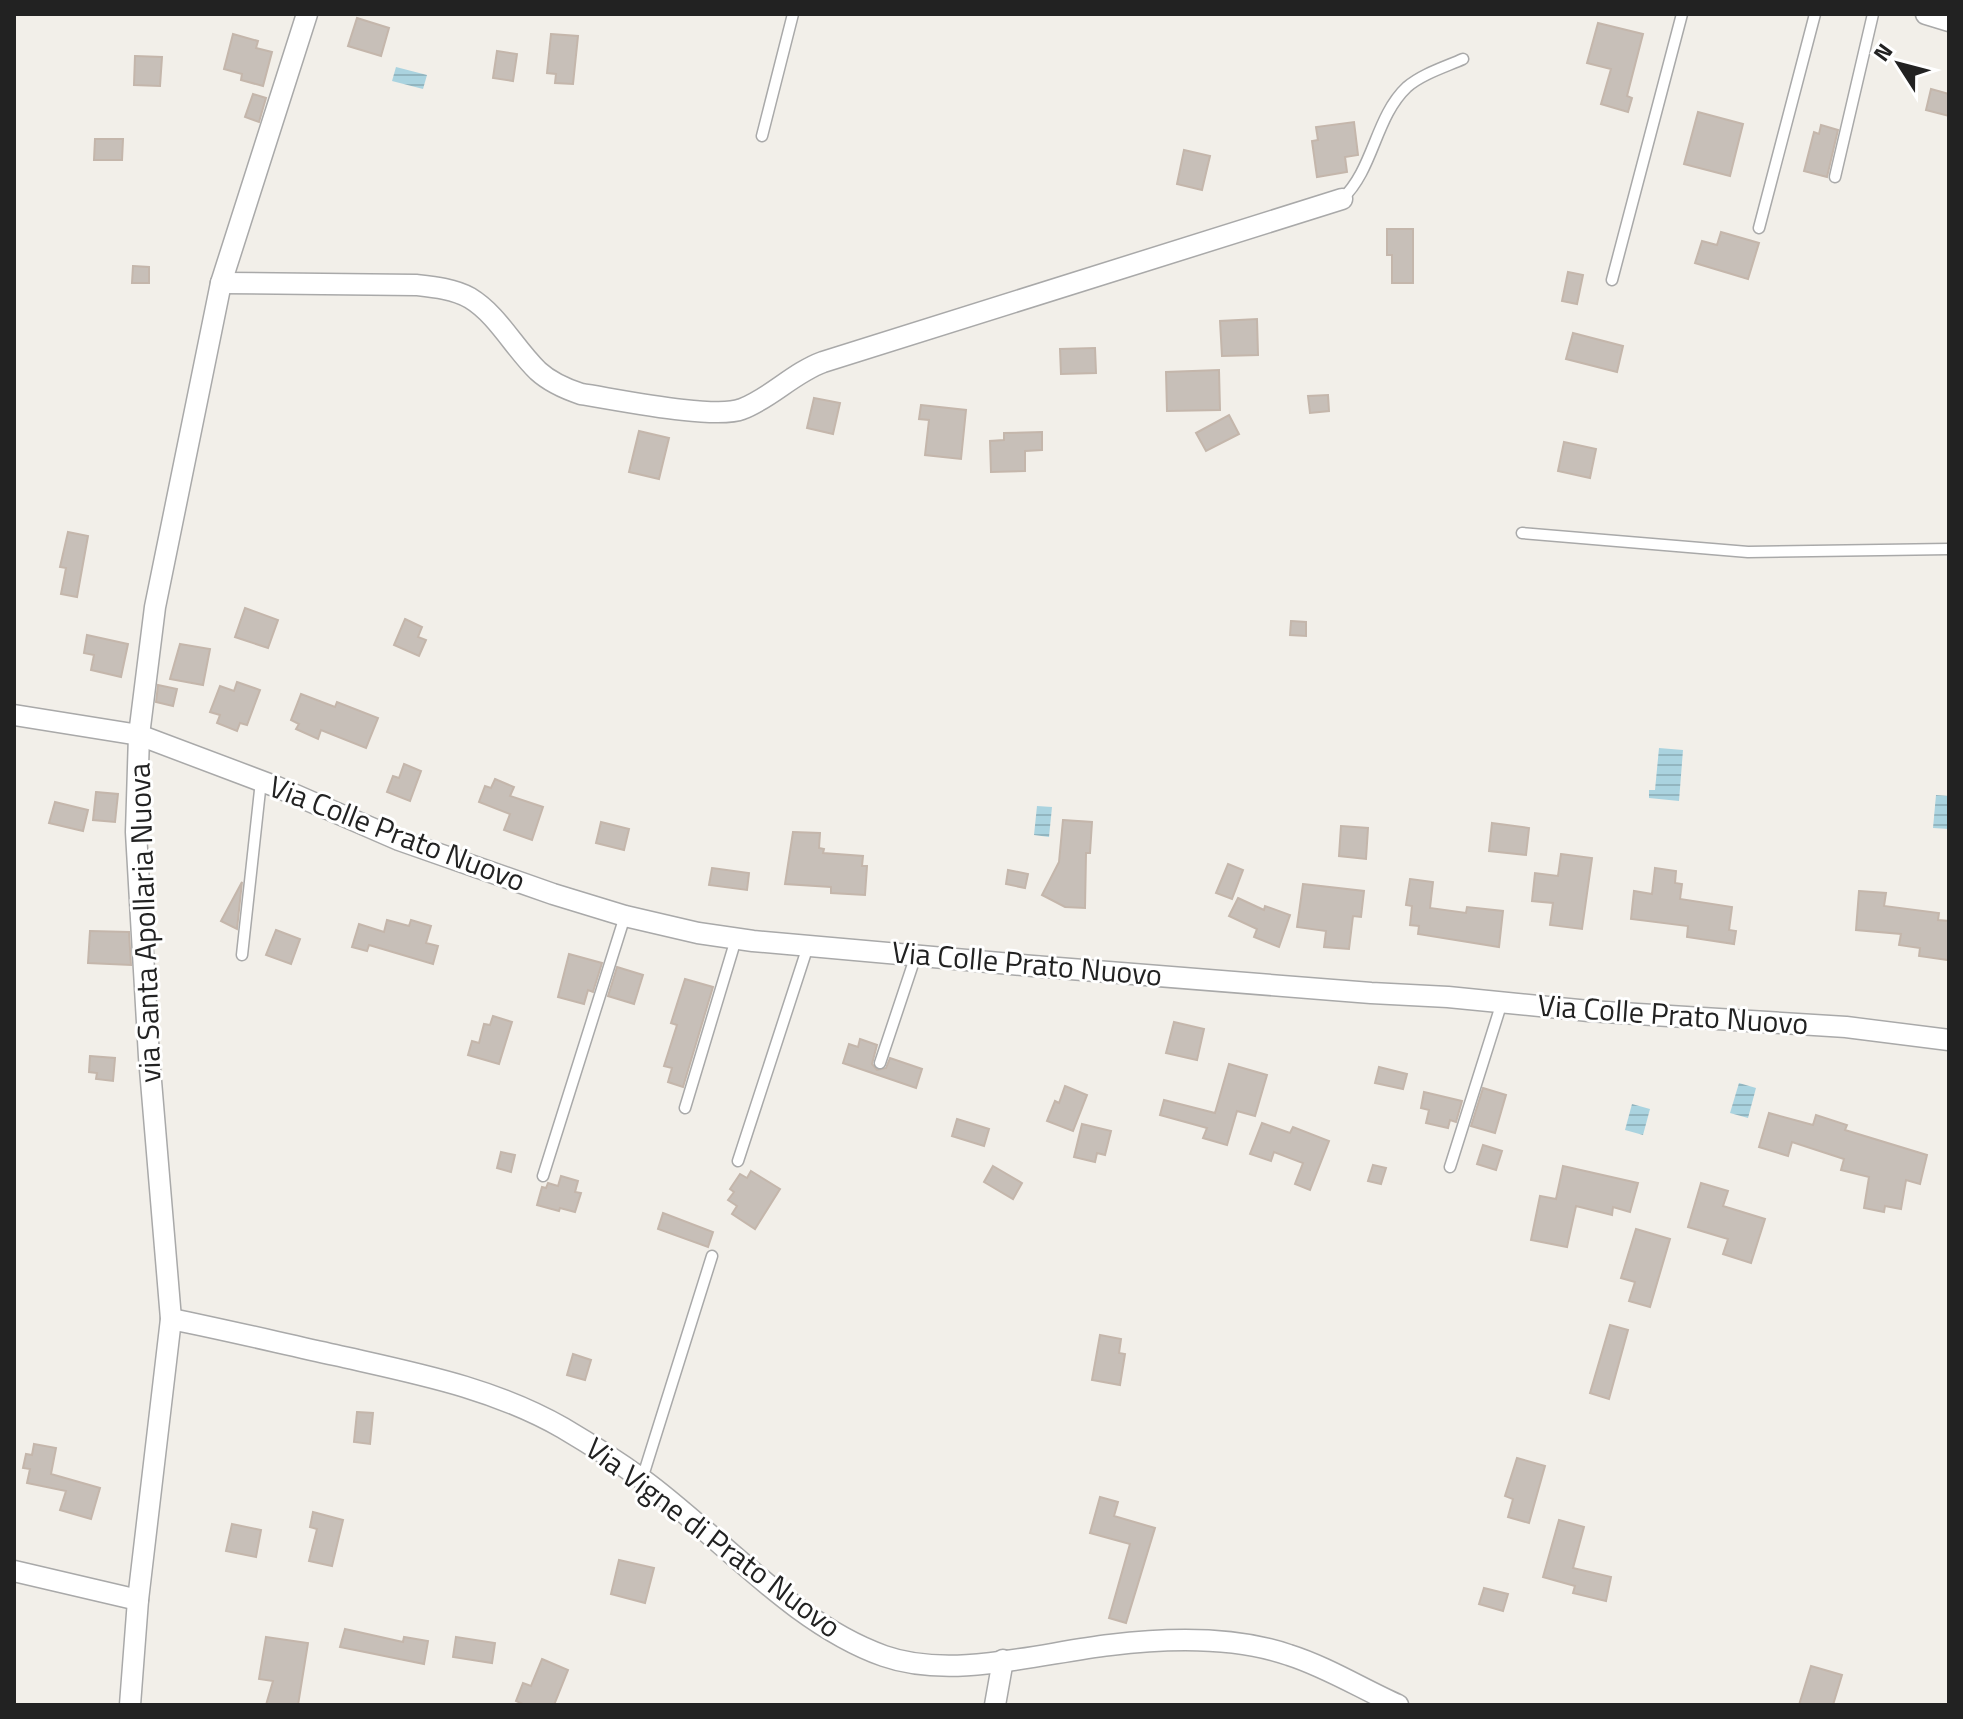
<svg xmlns="http://www.w3.org/2000/svg" width="1963" height="1719" font-family="'Titillium Web',sans-serif">
	<style>
		.water { fill: url(#water-rules) }
		.building { fill: #c7bfb8; stroke: #c4b6ab; stroke-width: 2 }
		.lines { fill: none; stroke-linecap: round; stroke-linejoin: round }
		.lane-casing { stroke: #a9a9a9; stroke-width: 13 }
		.street-casing { stroke: #a9a9a9; stroke-width: 23 }
		.lane { stroke: #fff; stroke-width: 10 }
		.street { stroke: #fff; stroke-width: 20 }
		.labels { text-anchor: middle; stroke-width: 6; stroke-linejoin: round; paint-order: stroke }
		.street-label { font-size: 30px; fill: #222; stroke: #fff }
	</style>
	<defs>
		<pattern id="water-rules" width="6" height="5" patternUnits="userSpaceOnUse" patternTransform="scale(2)"><rect width="6" height="5" fill="#aad3df"/><path d="M0 2.5h6" fill="none" stroke="#92b5bf"/></pattern>
	</defs>
	<rect width="100%" height="100%" fill="#f2efe9"/>
	<!-- water -->
	<g class="water">
		<path d="M396,67L427,75L423,89L392,81Z"/>
		<path d="M1659,748L1683,750L1679,801L1649,798V790H1655Z"/>
		<path d="M1936,795L1949,796V829L1933,828Z"/>
		<path d="M1037,806L1052,807L1049,837L1034,835Z"/>
		<path d="M1739,1083L1756,1088L1748,1118L1730,1113Z"/>
		<path d="M1632,1104L1650,1109L1643,1135L1625,1130Z"/>
	</g>
	<!-- building -->
	<g class="building">
		<path d="M357,18L389,28L381,56L348,46Z"/>
		<path d="M1598,23L1643,34L1627,96L1632,98L1628,112L1601,104L1611,69L1587,63Z"/>
		<path d="M233,34L258,41L256,48L272,52L263,86L241,80L242,74L224,69Z"/>
		<path d="M551,34L578,36L573,84L555,83L556,74L547,73Z"/>
		<path d="M497,51L517,54L513,81L493,78Z"/>
		<path d="M135,56L162,57L160,86L134,85Z"/>
		<path d="M1931,89L1949,94V116L1926,110Z"/>
		<path d="M253,94L266,98L259,122L245,117Z"/>
		<path d="M1698,112L1743,124L1730,176L1684,164Z"/>
		<path d="M1354,122L1358,155L1345,157L1347,172L1317,177L1312,141L1318,140L1316,127Z"/>
		<path d="M1821,125L1838,130L1827,177L1804,171L1814,132L1819,134Z"/>
		<path d="M95,139H123L122,160H94Z"/>
		<path d="M1184,150L1210,156L1202,190L1177,184Z"/>
		<path d="M1387,229H1413V283H1392V255H1387Z"/>
		<path d="M1721,232L1759,243L1748,279L1695,263L1702,241L1717,245Z"/>
		<path d="M133,266L149,267V283H132Z"/>
		<path d="M1568,272L1583,275L1577,304L1562,301Z"/>
		<path d="M1257,319L1258,355L1222,356L1220,321Z"/>
		<path d="M1573,333L1623,346L1617,372L1566,359Z"/>
		<path d="M1095,348L1096,373L1061,374L1060,349Z"/>
		<path d="M1219,370L1220,410L1167,411L1166,372Z"/>
		<path d="M1328,395L1329,411L1310,413L1308,396Z"/>
		<path d="M814,398L840,403L833,434L807,428Z"/>
		<path d="M921,405L966,410L961,459L925,455L929,420L919,419Z"/>
		<path d="M1229,415L1239,434L1206,451L1196,433Z"/>
		<path d="M639,431L669,438L659,479L629,472Z"/>
		<path d="M1042,432V450L1025,451V471L991,472L990,441L1004,440V433Z"/>
		<path d="M1564,442L1596,449L1590,478L1558,471Z"/>
		<path d="M68,532L88,536L77,597L61,594L66,568L60,567Z"/>
		<path d="M245,608L278,620L268,648L235,637Z"/>
		<path d="M405,619L422,627L418,637L426,640L419,656L394,645Z"/>
		<path d="M1291,621L1306,622V636L1290,635Z"/>
		<path d="M87,635L128,644L121,677L91,670L94,655L84,653Z"/>
		<path d="M180,644L210,649L203,685L170,679Z"/>
		<path d="M237,682L260,690L247,725L240,723L237,731L217,723L220,715L210,712L220,686L234,691Z"/>
		<path d="M158,685L177,689L173,706L156,702Z"/>
		<path d="M301,694L335,707L337,702L378,718L366,748L321,730L318,739L296,729L299,724L291,720Z"/>
		<path d="M404,764L421,771L410,801L387,792L393,776L399,778Z"/>
		<path d="M495,779L514,787L510,796L543,807L532,840L504,830L510,814L479,802L485,786L491,788Z"/>
		<path d="M96,792L118,794L115,822L93,820Z"/>
		<path d="M55,802L88,810L83,831L49,823Z"/>
		<path d="M1063,820L1092,822L1090,853H1086L1085,908L1065,907L1042,895L1059,862Z"/>
		<path d="M601,822L629,829L624,850L596,843Z"/>
		<path d="M1492,823L1529,828L1526,855L1489,851Z"/>
		<path d="M1341,826L1368,828L1366,859L1339,856Z"/>
		<path d="M793,832L820,833L819,848L824,849L823,853L863,856L862,866H867L865,895L831,893V887L785,884Z"/>
		<path d="M1561,854L1592,858L1582,929L1550,925L1553,903L1532,901L1535,873L1558,876Z"/>
		<path d="M1228,864L1243,870L1232,899L1216,893Z"/>
		<path d="M712,868L749,873L747,890L709,885Z"/>
		<path d="M1655,868L1676,871L1675,883L1682,884L1680,899L1732,907L1729,930L1736,931L1734,944L1687,937L1688,926L1631,919L1634,891L1652,894Z"/>
		<path d="M1008,870L1028,874L1025,888L1006,884Z"/>
		<path d="M1410,879L1433,882L1430,908L1466,913L1467,907L1503,911L1499,947L1418,934L1419,926L1410,925L1412,906L1406,905Z"/>
		<path d="M242,882L237,929L221,921Z"/>
		<path d="M1303,884L1364,891L1361,917L1353,916L1349,949L1324,947L1326,931L1297,927Z"/>
		<path d="M1859,891L1886,893L1884,906L1939,913L1938,920L1949,921L1948,960L1919,956L1920,948L1899,945L1901,934L1856,930Z"/>
		<path d="M1238,898L1264,910L1265,906L1290,915L1279,947L1254,937L1257,929L1229,916Z"/>
		<path d="M387,920L409,926L411,920L431,926L426,943L438,946L433,964L369,945L367,951L352,947L359,924L384,932Z"/>
		<path d="M276,930L300,939L291,964L266,955Z"/>
		<path d="M90,931L129,932L131,965L88,963Z"/>
		<path d="M569,954L602,963L593,992L588,990L584,1004L558,997Z"/>
		<path d="M617,967L643,975L634,1004L608,996Z"/>
		<path d="M685,979L713,987L683,1087L668,1082L672,1068L664,1066L677,1025L671,1023Z"/>
		<path d="M493,1016L512,1022L499,1064L468,1055L472,1041L479,1043L484,1024L490,1025Z"/>
		<path d="M1174,1022L1204,1029L1197,1060L1166,1053Z"/>
		<path d="M860,1039L877,1045L872,1064L877,1070L886,1068L890,1058L922,1069L916,1088L843,1063L849,1044L858,1047Z"/>
		<path d="M90,1056L115,1058L113,1081L96,1079L97,1073L89,1072Z"/>
		<path d="M1229,1064L1267,1075L1255,1116L1237,1111L1227,1145L1203,1138L1207,1128L1160,1115L1164,1100L1215,1113Z"/>
		<path d="M1379,1067L1407,1074L1403,1089L1375,1083Z"/>
		<path d="M1065,1086L1087,1095L1073,1131L1047,1121L1055,1101L1059,1103Z"/>
		<path d="M1483,1088L1506,1095L1495,1133L1471,1126Z"/>
		<path d="M1424,1092L1462,1101L1456,1122L1450,1120L1448,1128L1426,1123L1429,1110L1421,1108Z"/>
		<path d="M1769,1113L1813,1125L1816,1115L1847,1125L1845,1130L1927,1155L1920,1184L1906,1180L1901,1209L1885,1206L1884,1212L1864,1208L1869,1177L1841,1170L1844,1159L1792,1142L1788,1156L1759,1147Z"/>
		<path d="M957,1119L989,1129L984,1146L952,1136Z"/>
		<path d="M1262,1123L1290,1133L1293,1127L1329,1141L1310,1190L1295,1184L1303,1163L1274,1152L1271,1161L1250,1154Z"/>
		<path d="M1082,1124L1111,1131L1105,1155L1097,1153L1095,1162L1074,1157Z"/>
		<path d="M1483,1145L1502,1151L1496,1170L1477,1164Z"/>
		<path d="M501,1152L515,1155L511,1172L497,1168Z"/>
		<path d="M1373,1165L1386,1168L1381,1184L1368,1181Z"/>
		<path d="M993,1166L1022,1183L1013,1199L984,1182Z"/>
		<path d="M1563,1166L1638,1183L1630,1212L1613,1207L1612,1215L1576,1206L1567,1247L1531,1240L1540,1196L1556,1199Z"/>
		<path d="M751,1171L780,1189L755,1229L732,1214L737,1206L728,1200L734,1192L730,1189L740,1174L747,1178Z"/>
		<path d="M561,1176L578,1181L575,1192L581,1193L575,1212L560,1208L559,1211L537,1205L542,1187L546,1188L548,1183L558,1186Z"/>
		<path d="M1701,1183L1728,1191L1723,1206L1765,1219L1751,1263L1723,1254L1728,1239L1688,1227Z"/>
		<path d="M663,1213L713,1232L708,1247L658,1229Z"/>
		<path d="M1636,1229L1670,1239L1650,1307L1629,1301L1635,1282L1621,1278Z"/>
		<path d="M1610,1325L1628,1330L1609,1399L1590,1393Z"/>
		<path d="M1100,1335L1121,1339L1119,1353L1125,1354L1120,1385L1092,1380Z"/>
		<path d="M573,1354L591,1360L585,1380L567,1375Z"/>
		<path d="M357,1412L373,1413L370,1444L354,1442Z"/>
		<path d="M34,1444L56,1448L51,1474L100,1488L91,1519L60,1510L66,1491L27,1483L30,1469L23,1468L26,1454L32,1455Z"/>
		<path d="M1517,1458L1545,1466L1529,1523L1508,1517L1513,1499L1505,1496Z"/>
		<path d="M1100,1497L1118,1502L1114,1516L1155,1528L1126,1623L1109,1618L1130,1544L1090,1533Z"/>
		<path d="M313,1512L343,1520L332,1566L309,1561L317,1529L310,1527Z"/>
		<path d="M1559,1520L1584,1527L1573,1568L1611,1577L1606,1601L1573,1593L1575,1586L1543,1577Z"/>
		<path d="M232,1524L261,1530L256,1557L226,1551Z"/>
		<path d="M619,1560L654,1568L645,1603L611,1594Z"/>
		<path d="M1484,1588L1508,1594L1503,1611L1479,1604Z"/>
		<path d="M345,1629L403,1642L404,1637L428,1641L424,1664L340,1647Z"/>
		<path d="M266,1637L308,1643L298,1705H266L273,1681L259,1679Z"/>
		<path d="M456,1637L495,1643L492,1663L453,1657Z"/>
		<path d="M542,1659L568,1670L554,1705H525L516,1701L523,1683L531,1686Z"/>
		<path d="M1811,1666L1842,1675L1833,1705H1799Z"/>
	</g>
	<g class="lines">
		<defs>
			<g id="lane">
				<path d="M762,136L793,14"/>
				<path d="M1835,177L1873,14"/>
				<path d="M1342,199C1374,169 1375,117 1407,87C1422,74 1445,67 1463,59"/>
				<path d="M1759,228L1815,14"/>
				<path d="M1612,280L1682,14"/>
				<path d="M1522,533L1748,552L1949,549"/>
				<path d="M242,955L261,781"/>
				<path d="M880,1063L916,955"/>
				<path d="M685,1108L736,939"/>
				<path d="M738,1161L808,946"/>
				<path d="M1450,1167L1502,1002"/>
				<path d="M543,1176L625,916"/>
				<path d="M642,1479L712,1256"/>
			</g>
			<g id="street">
				<path d="M1926,14L1949,21"/>
				<path d="M221,283L416,285C434,287 454,289 470,298C498,315 514,348 538,371C550,382 566,389 581,394C615,399 715,420 742,409C771,398 793,373 823,362L1342,199"/>
				<path d="M14,715L139,735L277,787L399,840L553,894L625,916L698,933L753,941L1033,966L1371,993L1448,997L1589,1011L1846,1027L1949,1040"/>
				<path d="M171,1319C226,1330 280,1343 335,1355C414,1373 491,1387 563,1428C590,1444 617,1461 642,1479C719,1535 793,1624 884,1656C952,1680 1040,1653 1110,1645C1167,1638 1234,1636 1289,1655C1327,1667 1362,1689 1398,1705"/>
				<path d="M14,1571L138,1600"/>
				<path d="M130,1705L138,1600L171,1319L149,1057L136,832L139,735L155,607L221,283L307,14"/>
				<path d="M995,1705L1003,1660"/>
			</g>
		</defs>
		<!-- lane casing -->
		<use href="#lane" class="lane-casing"/>
		<!-- street casing -->
		<use href="#street" class="street-casing"/>
		<!-- lane -->
		<use href="#lane" class="lane"/>
		<!-- street -->
		<use href="#street" class="street"/>
	</g>
	<g class="labels">
		<!-- street labels -->
		<g class="street-label">
			<text transform="translate(397 834) rotate(21)" y="10">Via Colle Prato Nuovo</text>
			<text transform="translate(145 923) rotate(-92)" y="10">via Santa Apollaria Nuova</text>
			<text transform="translate(1027 964) rotate(5)" y="10">Via Colle Prato Nuovo</text>
			<text transform="translate(1673 1015) rotate(4)" y="10">Via Colle Prato Nuovo</text>
			<text transform="translate(713 1538) rotate(37)" y="10">Via Vigne di Prato Nuovo</text>
		</g>
	</g>
	<!-- border -->
	<rect width="1963" height="1719" fill="none" stroke="#222222" stroke-width="32"/>
	<!-- north arrow -->
	<g transform="translate(1899 64) rotate(306)" stroke="#ffffff" stroke-width="6" paint-order="stroke">
	<path d="M0-6L14 30L0 20L-14 30Z" fill="#222222"/>
	<text y="-12" font-size="22" font-weight="bold" text-anchor="middle" fill="#222222">N</text>
	</g>
</svg>
